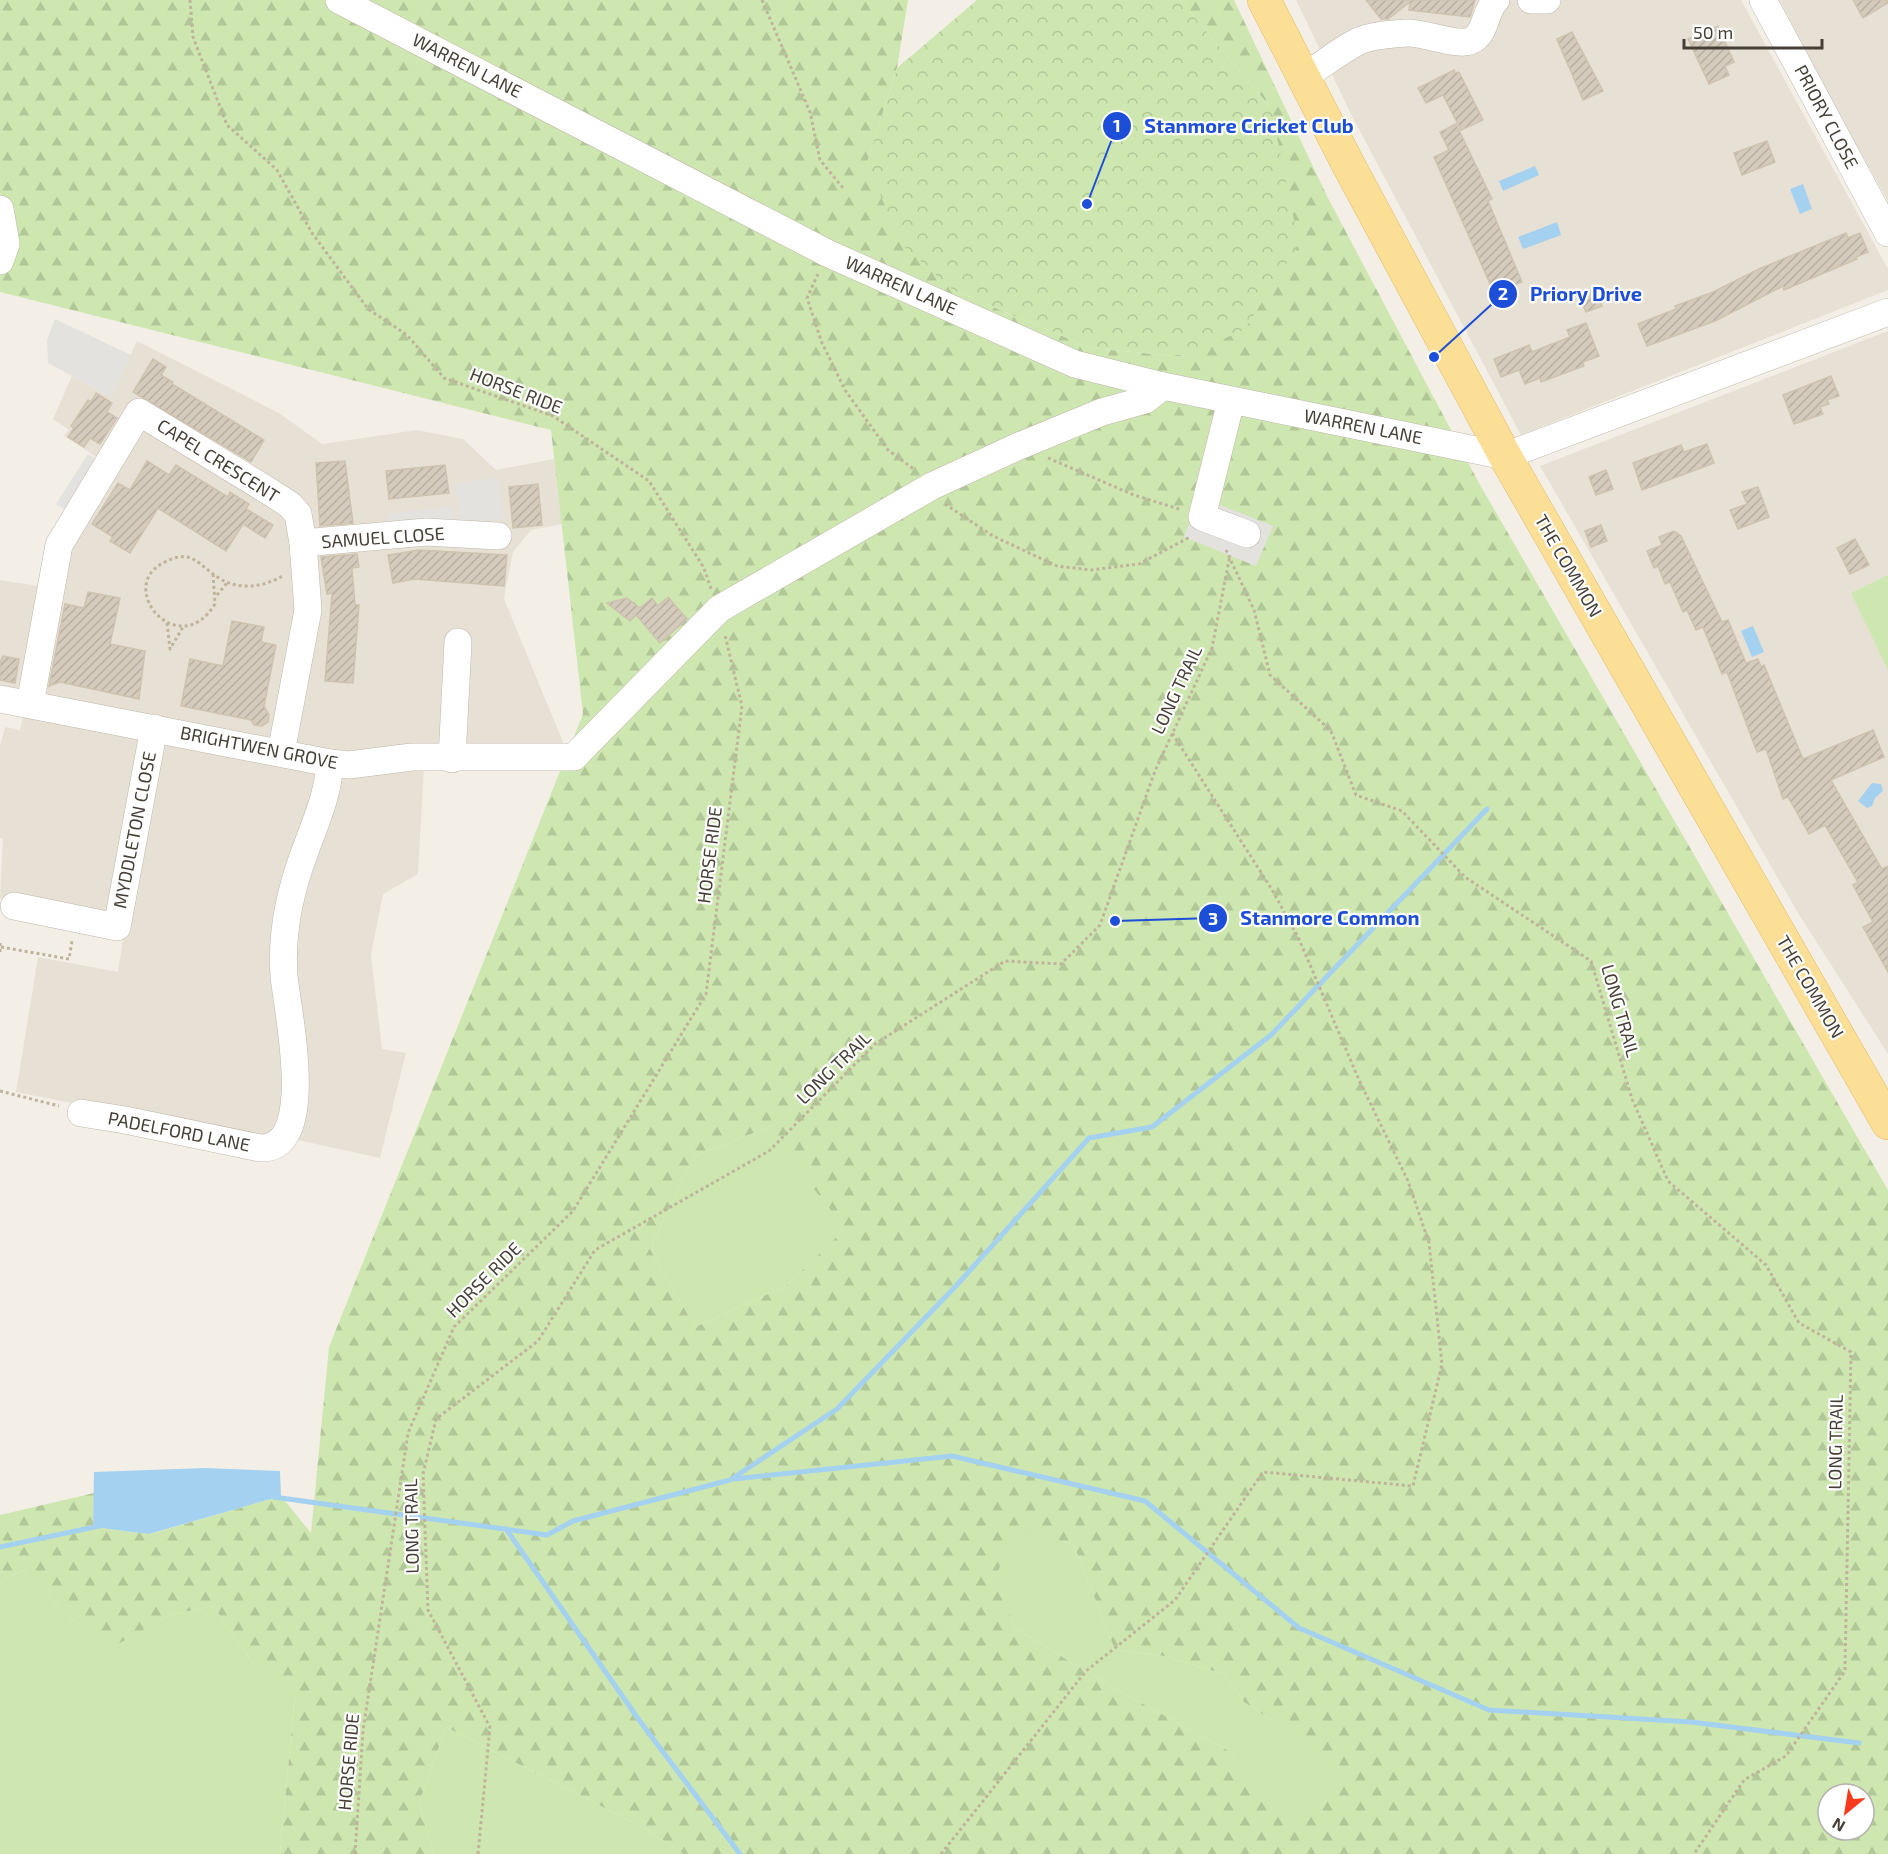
<svg xmlns="http://www.w3.org/2000/svg" width="1888" height="1854" font-family="'Exo 2',sans-serif">
	<style>
		.residential { fill: #e7e1d5 }
		.green { fill: #cee7b0 }
		.forest { fill: url(#forest-firs); fill-rule: evenodd }
		.park { fill: url(#park-crowns) }
		.parking { fill: #e4e2df }
		.water { fill: #a4d1ef }
		.lines { fill: none; stroke-linecap: round; stroke-linejoin: round }
		.stream { stroke: #a4d1ef; stroke-width: 5 }
		.building { fill: url(#building-hatch); stroke: #cfc3b0; stroke-width: 1.5 }
		.minor-casing { stroke: #beb7a9; stroke-width: 28 }
		.major-casing { stroke: #e2bc66; stroke-width: 34 }
		.path { stroke: #c0b39b; stroke-width: 3; stroke-dasharray: 3 3; stroke-linecap: butt }
		.minor { stroke: #fff; stroke-width: 27 }
		.major { stroke: #fcdf96; stroke-width: 33 }
		.labels { text-anchor: middle; stroke-width: 4.5; stroke-linejoin: round; paint-order: stroke }
		.street-label { font-size: 18px; fill: #463f36; stroke: #fff }
		.leader { fill: none; stroke: #1d4ed8; stroke-width: 2 }
		.callout-dot { fill: #1d4ed8; stroke: #fff; stroke-width: 2 }
		.mark-label { font-size: 18px; text-anchor: middle; font-weight: bold; fill: #fff }
		.callout-label { font-size: 20px; text-anchor: middle; font-weight: bold; fill: #1d4ed8; stroke: #fff; stroke-width: 4.5; stroke-linejoin: round; paint-order: stroke }
	</style>
	<defs>
		<pattern id="forest-firs" width="22" height="20" patternUnits="userSpaceOnUse" patternTransform="scale(1.5)"><rect width="22" height="20" fill="#cee7b0"/><path d="M5 1l3.5 6h-7zM16 11l3.5 6h-7z" fill="#b2c798"/></pattern>
		<pattern id="park-crowns" width="20" height="18" patternUnits="userSpaceOnUse" patternTransform="scale(1.5)"><rect width="20" height="18" fill="#cee7b0"/><path d="M2 6a3 3 0 1 1 6 0M12 15a3 3 0 1 1 6 0" fill="none" stroke="#b2c798"/></pattern>
		<pattern id="building-hatch" width="6" height="6" patternUnits="userSpaceOnUse" patternTransform="scale(1.5)"><rect width="6" height="6" fill="#d4cbbc"/><path d="M-1 1l2-2M0 6l6-6M5 7l2-2" fill="none" stroke="#b7afa2"/></pattern>
	</defs>
	<rect width="100%" height="100%" fill="#f3efe7"/>
	<!-- residential -->
	<g class="residential">
		<path d="M1296,0H1741L1888,269V290L1521,435L1352,116Z"/>
		<path d="M1780,0H1888V201L1824,87Z"/>
		<path d="M1888,331V1054L1798,913L1540,466Z"/>
		<path d="M137,341L279,413L322,444L417,430L463,439L496,470L559,458L573,522L531,530L513,552L504,599L563,742L545,755L425,749L418,874L383,894L371,955L382,1049L406,1053L380,1158L293,1139L259,1140L16,1092L38,957L118,972L126,921L0,898L3,839L0,838V746L5,727L20,730L24,713L0,687V580L63,590L75,534L116,470L64,436L69,430L53,419L72,376L111,397Z"/>
	</g>
	<!-- green -->
	<g class="green">
		<path d="M1888,575V670L1851,593Z"/>
		<path d="M764,1129L847,1228L786,1286L695,1327L650,1249L694,1156Z"/>
		<path d="M1013,1526L1074,1545L1115,1650L1164,1656L1224,1674L1244,1702L1340,1766L1325,1803L1280,1819L1229,1751L1116,1689L1014,1628L996,1575Z"/>
		<path d="M22,1570L74,1621L109,1648L170,1615L213,1606L253,1663L295,1692L280,1854H0V1583Z"/>
		<path d="M446,1727L644,1828L683,1854H434L419,1803Z"/>
	</g>
	<!-- forest -->
	<path class="forest" d="M0,0H908L897,68L867,163L953,290L1091,348L1185,357L1271,108L1180,0H1234L1328,198L1479,483L1888,1190V1854H683L644,1828L446,1727L419,1803L434,1854H280L295,1693L253,1663L213,1606L170,1615L109,1649L74,1621L22,1570L0,1583V1515L94,1493L93,1527L150,1534L281,1496L311,1533L329,1347L583,714L551,430L0,292ZM764,1129L846,1228L786,1286L695,1327L650,1249L694,1156ZM1013,1527L1074,1545L1115,1650L1164,1656L1224,1674L1244,1702L1339,1766L1325,1803L1280,1818L1229,1751L1116,1689L1014,1628L997,1575ZM1828,1794H1864V1830H1828Z"/>
	<!-- park -->
	<path class="park" d="M977,0H1180L1271,108L1299,244L1245,329L1185,357L1091,348L953,290L901,244L867,163L897,68Z"/>
	<!-- parking -->
	<g class="parking">
		<path d="M55,319L131,355L111,397L48,363L47,340Z"/>
		<path d="M88,454L100,462L69,512L56,504Z"/>
		<path d="M498,478L503,519L461,525L455,483Z"/>
		<path d="M1200,497L1273,526L1256,566L1184,537Z"/>
		<path d="M452,506L455,521L390,530L388,514Z"/>
	</g>
	<!-- water -->
	<g class="water">
		<path d="M1535,166L1539,175L1503,191L1499,181Z"/>
		<path d="M1803,184L1812,209L1800,214L1790,189Z"/>
		<path d="M1557,222L1561,235L1523,249L1518,237Z"/>
		<path d="M1753,626L1764,652L1752,657L1741,631Z"/>
		<path d="M1872,783L1881,784L1883,791L1875,798L1872,806L1867,808L1858,801Z"/>
		<path d="M205,1468L280,1471L281,1496L149,1534L93,1527L94,1472Z"/>
	</g>
	<g class="lines">
		<!-- stream -->
		<g class="stream">
			<path d="M734,1479L952,1456L1145,1501L1299,1628L1489,1710L1691,1722L1859,1743"/>
			<path d="M274,1497L547,1535L573,1521L730,1480L837,1409L955,1287L1089,1138L1152,1127L1271,1035L1487,809"/>
			<path d="M506,1529L639,1720L740,1854"/>
			<path d="M0,1547L99,1526"/>
		</g>
	</g>
	<!-- building -->
	<g class="building">
		<path d="M1366,0H1475L1470,17L1409,10L1410,2L1388,19H1381Z"/>
		<path d="M1853,0H1888V3L1863,18Z"/>
		<path d="M1718,26L1734,62L1725,66L1729,75L1709,84L1688,39Z"/>
		<path d="M1572,32L1603,91L1583,100L1557,39Z"/>
		<path d="M1454,70L1455,73L1459,72L1483,120L1461,130L1443,95L1426,103L1418,88Z"/>
		<path d="M1456,124L1492,199L1488,201L1522,282L1494,293L1434,157L1449,150L1440,132Z"/>
		<path d="M1767,141L1775,162L1742,175L1734,153Z"/>
		<path d="M1846,233L1848,238L1860,233L1868,252L1856,257L1857,259L1784,290L1783,286L1715,321L1647,346L1638,324L1676,309L1675,306L1713,292L1759,269Z"/>
		<path d="M1596,289L1602,306L1586,312L1579,296Z"/>
		<path d="M1586,323L1599,356L1583,362L1584,366L1541,382L1540,378L1525,384L1519,370L1501,377L1494,359L1529,345L1532,352L1570,337L1567,330Z"/>
		<path d="M153,359L166,367L161,375L173,382L172,384L264,440L251,462L133,392Z"/>
		<path d="M1831,376L1839,396L1827,400L1829,404L1820,407L1823,414L1794,424L1783,395Z"/>
		<path d="M96,393L112,403L107,412L117,418L100,444L90,438L84,447L68,437L74,428L71,426L88,400L91,402Z"/>
		<path d="M1707,444L1714,463L1642,490L1633,463L1681,445L1684,452Z"/>
		<path d="M147,461L169,475L176,465L228,497L230,492L249,504L246,509L273,525L265,538L243,524L226,551L158,508L130,553L110,541L113,537L92,524L118,483L130,490Z"/>
		<path d="M345,461L353,523L320,526L316,463Z"/>
		<path d="M445,465L449,493L389,499L386,471Z"/>
		<path d="M1606,470L1613,489L1596,495L1589,477Z"/>
		<path d="M538,484L542,525L513,528L509,487Z"/>
		<path d="M1758,487L1769,517L1738,529L1730,510L1747,504L1742,492Z"/>
		<path d="M1601,525L1607,541L1591,547L1585,531Z"/>
		<path d="M1674,531L1681,536L1722,622L1728,620L1746,663L1758,659L1761,667L1764,665L1803,759L1873,730L1884,757L1831,780L1882,869L1888,866V972L1863,927L1873,922L1853,885L1858,882L1825,825L1809,834L1788,797L1783,799L1766,749L1757,752L1727,672L1722,674L1703,627L1696,630L1687,610L1683,612L1670,582L1665,584L1658,566L1654,568L1647,551L1662,545L1659,537Z"/>
		<path d="M1855,539L1869,565L1850,574L1837,548Z"/>
		<path d="M419,550L507,555L504,586L414,579L393,583L388,555Z"/>
		<path d="M357,554L359,567L352,568L355,605H359L353,683L325,681L332,593L327,594L321,557Z"/>
		<path d="M88,592L120,598L110,644L145,651L139,699L60,682L49,686L65,604L84,608Z"/>
		<path d="M668,597L687,619L660,643L636,615L630,621L607,603L627,598L640,608L652,598L658,606Z"/>
		<path d="M232,621L264,627L261,642L276,645L264,706L269,715L268,722L262,726L254,725L251,720L181,706L190,659L223,666Z"/>
		<path d="M3,656L19,659L15,683L0,680V662Z"/>
	</g>
	<g class="lines">
		<defs>
			<g id="minor">
				<path d="M339,0L827,253L1075,364L1163,386L1505,456L1888,312"/>
				<path d="M1531,0H1547"/>
				<path d="M1763,0L1888,233"/>
				<path d="M1303,77C1321,66 1338,52 1357,42C1370,35 1392,34 1407,33C1425,32 1461,49 1474,39C1486,31 1485,11 1496,0"/>
				<path d="M0,209L6,244L0,261"/>
				<path d="M1231,401L1202,517L1247,534"/>
				<path d="M303,543L426,532L498,536"/>
				<path d="M0,699L330,763L349,765L412,757H574L719,609L932,486L1019,446L1102,412L1145,400L1163,386"/>
				<path d="M30,704L59,545L139,412L267,490L290,505L298,514L303,543L308,610L281,753"/>
				<path d="M452,759L458,642"/>
				<path d="M14,906L117,927L154,728"/>
				<path d="M81,1113L125,1120L260,1148C319,1151 287,1009 284,976C281,936 290,892 304,854C315,823 328,796 330,763"/>
			</g>
			<path id="major" d="M1264,0L1349,166L1505,456L1888,1123"/>
		</defs>
		<!-- minor casing -->
		<use href="#minor" class="minor-casing"/>
		<!-- major casing -->
		<use href="#major" class="major-casing"/>
		<!-- path -->
		<g class="path">
			<path d="M190,0L193,37L227,125L277,170L312,233L368,309L407,335L444,378L553,416L649,481L704,568L711,589"/>
			<path d="M762,0L810,112L820,160L843,188"/>
			<path d="M818,274L807,298L822,343L845,390L888,450L915,470"/>
			<path d="M1048,458L1134,495L1182,510"/>
			<path d="M945,504L993,536L1057,566L1091,570L1139,564L1190,537"/>
			<path d="M1226,550L1254,610L1270,675L1331,731L1356,795L1402,811L1465,877L1591,961L1632,1099L1668,1181L1766,1265L1799,1323L1851,1352L1845,1671L1786,1756L1744,1780L1694,1854"/>
			<path d="M213,574L215,604C179,663 115,588 163,563C192,547 198,565 219,578C238,591 265,587 284,575"/>
			<path d="M217,595L227,583"/>
			<path d="M167,623L170,649L183,627"/>
			<path d="M0,943V955"/>
			<path d="M1,947L69,959L72,941"/>
			<path d="M0,1091L59,1106"/>
			<path d="M355,1854L363,1731L408,1433L454,1327L573,1211L706,994L742,706L725,635"/>
			<path d="M478,1854L490,1727L428,1610L423,1474L436,1419L538,1341L595,1250L769,1151L875,1044L1005,961L1061,964L1100,925L1155,771L1212,648L1230,555"/>
			<path d="M941,1854L1086,1671L1175,1600L1263,1472L1413,1486L1442,1364L1429,1243L1408,1181L1359,1080L1299,939L1271,888L1172,733"/>
		</g>
		<!-- minor -->
		<use href="#minor" class="minor"/>
		<!-- major -->
		<use href="#major" class="major"/>
	</g>
	<g class="labels">
		<!-- street labels -->
		<g class="street-label">
			<text transform="translate(467 66) rotate(27)" y="6">WARREN LANE</text>
			<text transform="translate(1826 117) rotate(62)" y="6">PRIORY CLOSE</text>
			<text transform="translate(901 286) rotate(24)" y="6">WARREN LANE</text>
			<text transform="translate(516 391) rotate(21)" y="6">HORSE RIDE</text>
			<text transform="translate(1363 427) rotate(11)" y="6">WARREN LANE</text>
			<text transform="translate(218 461) rotate(32)" y="6">CAPEL CRESCENT</text>
			<text transform="translate(383 538) rotate(-4)" y="6">SAMUEL CLOSE</text>
			<text transform="translate(1568 566) rotate(60)" y="6">THE COMMON</text>
			<text transform="translate(1177 690) rotate(-65)" y="6">LONG TRAIL</text>
			<text transform="translate(259 748) rotate(11)" y="6">BRIGHTWEN GROVE</text>
			<text transform="translate(135 830) rotate(-79)" y="6">MYDDLETON CLOSE</text>
			<text transform="translate(710 855) rotate(-83)" y="6">HORSE RIDE</text>
			<text transform="translate(1810 987) rotate(60)" y="6">THE COMMON</text>
			<text transform="translate(1620 1011) rotate(74)" y="6">LONG TRAIL</text>
			<text transform="translate(834 1068) rotate(-44)" y="6">LONG TRAIL</text>
			<text transform="translate(179 1132) rotate(11)" y="6">PADELFORD LANE</text>
			<text transform="translate(484 1280) rotate(-45)" y="6">HORSE RIDE</text>
			<text transform="translate(1836 1442) rotate(-89)" y="6">LONG TRAIL</text>
			<text transform="translate(412 1526) rotate(-91)" y="6">LONG TRAIL</text>
			<text transform="translate(349 1762) rotate(-85)" y="6">HORSE RIDE</text>
		</g>
	</g>
	<!-- callouts -->
	<path class="leader" d="M1087 204L1117 126M1434 357L1503 294M1115 921L1213 918"/>
	<g class="callout-dot">
		<circle cx="1087" cy="204" r="6"/>
		<circle cx="1434" cy="357" r="6"/>
		<circle cx="1115" cy="921" r="6"/>
		<circle cx="1117" cy="126" r="15"/>
		<circle cx="1503" cy="294" r="15"/>
		<circle cx="1213" cy="918" r="15"/>
	</g>
	<g class="mark-label">
		<text x="1117" y="132">1</text>
		<text x="1503" y="300">2</text>
		<text x="1213" y="925">3</text>
	</g>
	<g class="callout-label">
		<text x="1249" y="133">Stanmore Cricket Club</text>
		<text x="1586" y="301">Priory Drive</text>
		<text x="1330" y="925">Stanmore Common</text>
	</g>
	<!-- north arrow -->
	<g transform="translate(1846 1812) rotate(210)"><circle r="28" fill="#ffffff" stroke="#b5b2af" stroke-width="1.5"/>
	<path d="M0-4.5L10 22L0 15L-10 22Z" fill="#f63a1b"/>
	<text y="-9" font-size="16" font-weight="bold" text-anchor="middle" fill="#463f36">N</text>
	</g>
	<!-- scale -->
	<path d="M1684 39v9h138v-9" fill="none" stroke="#463f36" stroke-width="3"/>
	<text x="1693" y="39" font-size="18" fill="#463f36" stroke="#ffffff" stroke-width="4.5" paint-order="stroke">50 m</text>
</svg>
